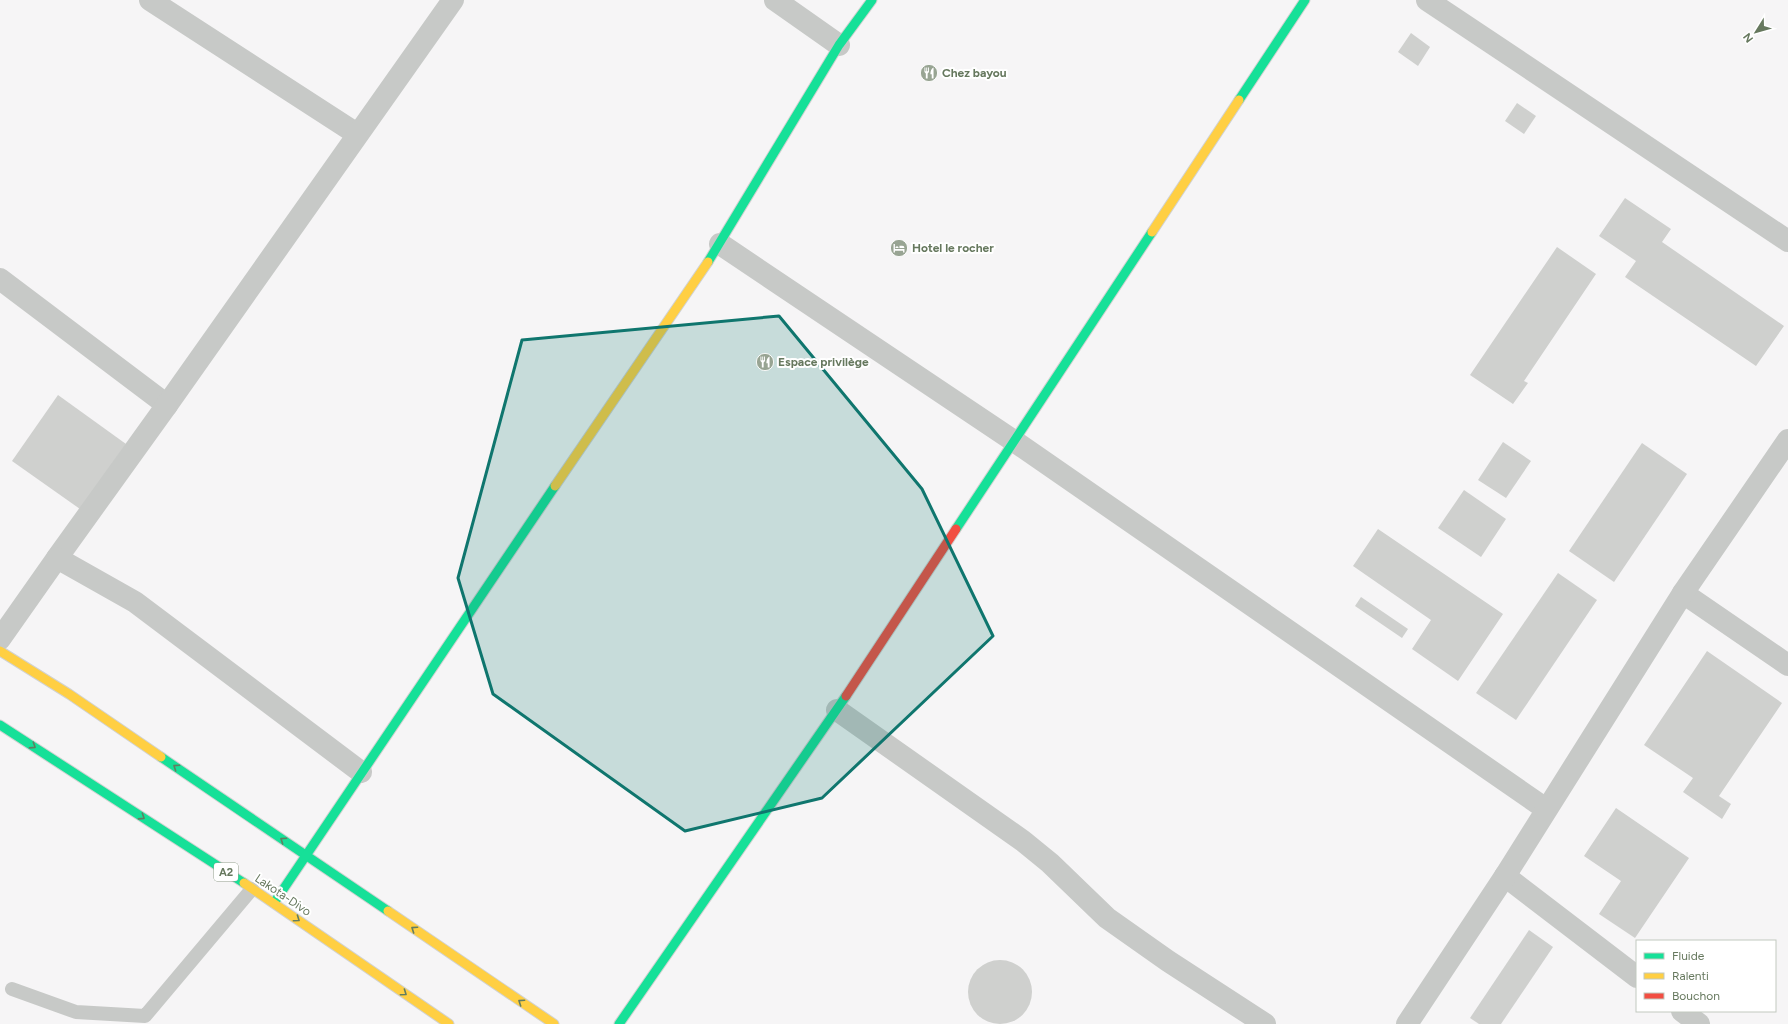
<svg xmlns="http://www.w3.org/2000/svg" width="1788" height="1024" font-family="Figtree,sans-serif">
	<style>
		.building { fill: #cfd0ce }
		.lines { fill: none; stroke-linecap: round; stroke-linejoin: round }
		.fast-casing { stroke: #d1d2d1; stroke-width: 11 }
		.slow-casing { stroke: #d1d2d1; stroke-width: 11 }
		.jam-casing { stroke: #d1d2d1; stroke-width: 11 }
		.lane { stroke: #c7c9c7; stroke-width: 14 }
		.street { stroke: #c7c9c7; stroke-width: 22 }
		.fast { stroke: #16e098; stroke-width: 9 }
		.slow { stroke: #ffcf43; stroke-width: 9 }
		.jam { stroke: #f24e42; stroke-width: 9 }
		.oneway { stroke: #627d61 }
		.marked { fill: #0f766e; fill-opacity: 0.2; stroke: #0f766e; stroke-width: 3; stroke-linejoin: round }
		.labels { text-anchor: middle; stroke-width: 4; stroke-linejoin: round; paint-order: stroke }
		.shield { fill: #fff; stroke: #94a08e; stroke-width: 1 }
		.shield-label { font-size: 11px; font-weight: bold; fill: #66785e }
		.poi-label { font-size: 12px; font-weight: bold; fill: #66785e; stroke: #fff; text-anchor: start }
		.street-label { font-size: 12px; fill: #66785e; stroke: #fff }
	</style>
	<rect width="100%" height="100%" fill="#f6f5f6"/>
	<!-- building -->
	<g class="building">
		<path d="M1411,33L1430,47L1418,66L1398,52Z"/>
		<path d="M1517,103L1536,116L1524,134L1505,121Z"/>
		<path d="M1625,198L1671,229L1662,242L1784,326L1756,366L1625,277L1636,261L1599,236Z"/>
		<path d="M1557,247L1596,274L1524,381L1528,383L1513,404L1470,375Z"/>
		<path d="M58,395L126,444L80,509L12,461Z"/>
		<path d="M1503,442L1531,461L1506,498L1478,480Z"/>
		<path d="M1642,443L1687,474L1614,582L1569,551Z"/>
		<path d="M1464,490L1506,519L1481,557L1438,528Z"/>
		<path d="M1378,529L1503,614L1458,681L1412,649L1431,620L1353,566Z"/>
		<path d="M1558,573L1597,600L1516,720L1476,693Z"/>
		<path d="M1361,597L1408,629L1402,638L1355,606Z"/>
		<path d="M1707,651L1782,703L1719,796L1731,804L1722,819L1683,792L1693,778L1644,745Z"/>
		<path d="M1616,808L1689,858L1635,938L1599,914L1621,881L1584,856Z"/>
		<path d="M1529,930L1553,947L1501,1024H1479L1470,1018Z"/>
		<circle cx="1000" cy="992" r="32"/>
	</g>
	<g class="lines">
		<defs>
			<g id="fast">
				<path d="M1239,100L1305,0"/>
				<path d="M708,262L839,45L872,0"/>
				<path d="M956,529L1152,232"/>
				<path d="M0,725L244,883"/>
				<path d="M161,757L388,911"/>
				<path d="M274,903L555,486"/>
				<path d="M619,1024L846,696"/>
			</g>
			<g id="slow">
				<path d="M1152,232L1239,100"/>
				<path d="M555,486L708,262"/>
				<path d="M0,651L69,694L161,757"/>
				<path d="M244,883L449,1024"/>
				<path d="M388,911L554,1024"/>
			</g>
			<path id="jam" d="M846,696L956,529"/>
		</defs>
		<!-- fast casing -->
		<use href="#fast" class="fast-casing"/>
		<!-- slow casing -->
		<use href="#slow" class="slow-casing"/>
		<!-- jam casing -->
		<use href="#jam" class="jam-casing"/>
		<!-- lane -->
		<path class="lane" d="M12,989L76,1012L145,1016L252,889"/>
		<!-- street -->
		<g class="street">
			<path d="M150,0L357,134"/>
			<path d="M775,0L839,45"/>
			<path d="M1427,0L1788,241"/>
			<path d="M720,244L1014,441L1546,809"/>
			<path d="M0,279L167,405"/>
			<path d="M57,558L167,405L453,0"/>
			<path d="M1683,593L1788,665"/>
			<path d="M0,639L57,558L135,602L361,772"/>
			<path d="M837,710L1023,841L1050,863L1107,918L1168,961L1265,1024"/>
			<path d="M1505,876L1637,977"/>
			<path d="M1682,1011L1699,1024"/>
			<path d="M1407,1024L1505,876L1683,593L1788,440"/>
		</g>
		<!-- fast -->
		<use href="#fast" class="fast"/>
		<!-- slow -->
		<use href="#slow" class="slow"/>
		<!-- jam -->
		<use href="#jam" class="jam"/>
	</g>
	<!-- one-way arrows -->
	<defs><path id="oneway-chevron" d="M-2-3.5L2.5 0L-2 3.5" fill="none" stroke-width="1.6" stroke-linecap="round" stroke-linejoin="round"/></defs>
	<g class="oneway">
		<use href="#oneway-chevron" transform="translate(33 746) rotate(33)"/>
		<use href="#oneway-chevron" transform="translate(176 767) rotate(-146)"/>
		<use href="#oneway-chevron" transform="translate(142 817) rotate(33)"/>
		<use href="#oneway-chevron" transform="translate(283 840) rotate(-146)"/>
		<use href="#oneway-chevron" transform="translate(297 919) rotate(35)"/>
		<use href="#oneway-chevron" transform="translate(414 929) rotate(-146)"/>
		<use href="#oneway-chevron" transform="translate(404 993) rotate(35)"/>
		<use href="#oneway-chevron" transform="translate(521 1002) rotate(-146)"/>
	</g>
	<!-- marked area -->
	<path class="marked" d="M779,316L922,489L993,636L822,798L685,831L493,694L458,578L522,340Z"/>
	<!-- icons -->
	<defs>
		<symbol id="restaurant-disc" viewBox="-11 -11 22 22"><circle r="9.5" fill="#98a493" stroke="#fff"/><path d="M-5-6h1v4h1v-4h1v4h1v-4h1v5L-1.5 .5V6h-2V.5L-5-1ZM5-6V6H3V1.5H1.5Q1.5-4 5-6Z" fill="#fff"/></symbol>
		<symbol id="hotel-disc" viewBox="-11 -11 22 22"><circle r="9.5" fill="#98a493" stroke="#fff"/><path d="M-6-4.5h1.5V1H6V5H4.5V3h-9V5H-6ZM-4 0a1.8 1.8 0 1 1 3.6 0ZM.5 0V-2.5h3Q6-2.5 6 0Z" fill="#fff"/></symbol>
	</defs>
	<g fill-rule="evenodd">
		<use href="#restaurant-disc" x="919" y="63" width="20" height="20"/>
		<use href="#hotel-disc" x="889" y="238" width="20" height="20"/>
		<use href="#restaurant-disc" x="755" y="352" width="20" height="20"/>
	</g>
	<g class="labels">
		<!-- shield labels -->
		<rect class="shield" x="214" y="863" width="24" height="18" rx="3"/>
		<g class="shield-label">
			<text x="226" y="876">A2</text>
		</g>
		<!-- poi labels -->
		<g class="poi-label">
			<text x="942" y="77">Chez bayou</text>
			<text x="912" y="252">Hotel le rocher</text>
			<text x="778" y="366">Espace privilège</text>
		</g>
		<!-- street labels -->
		<g class="street-label">
			<text transform="translate(283 895) rotate(34)" y="4">Lakota-Divo</text>
		</g>
	</g>
	<!-- legend -->
	<rect x="1636" y="940" width="140" height="72" fill="#ffffff" stroke="#c2c9bf"/>
	<rect x="1644" y="953" width="20" height="6" fill="#16e098" stroke="#c2c9bf"/>
	<text x="1672" y="960" font-size="12" fill="#66785e">Fluide</text>
	<rect x="1644" y="973" width="20" height="6" fill="#ffcf43" stroke="#c2c9bf"/>
	<text x="1672" y="980" font-size="12" fill="#66785e">Ralenti</text>
	<rect x="1644" y="993" width="20" height="6" fill="#f24e42" stroke="#c2c9bf"/>
	<text x="1672" y="1000" font-size="12" fill="#66785e">Bouchon</text>
	<!-- north arrow -->
	<g transform="translate(1756 32) rotate(233)" stroke="#ffffff" stroke-width="3" paint-order="stroke">
	<path d="M0-3L7 15L0 10L-7 15Z" fill="#66785e"/>
	<text y="-6" font-size="11" font-weight="bold" text-anchor="middle" fill="#66785e">N</text>
	</g>
</svg>
